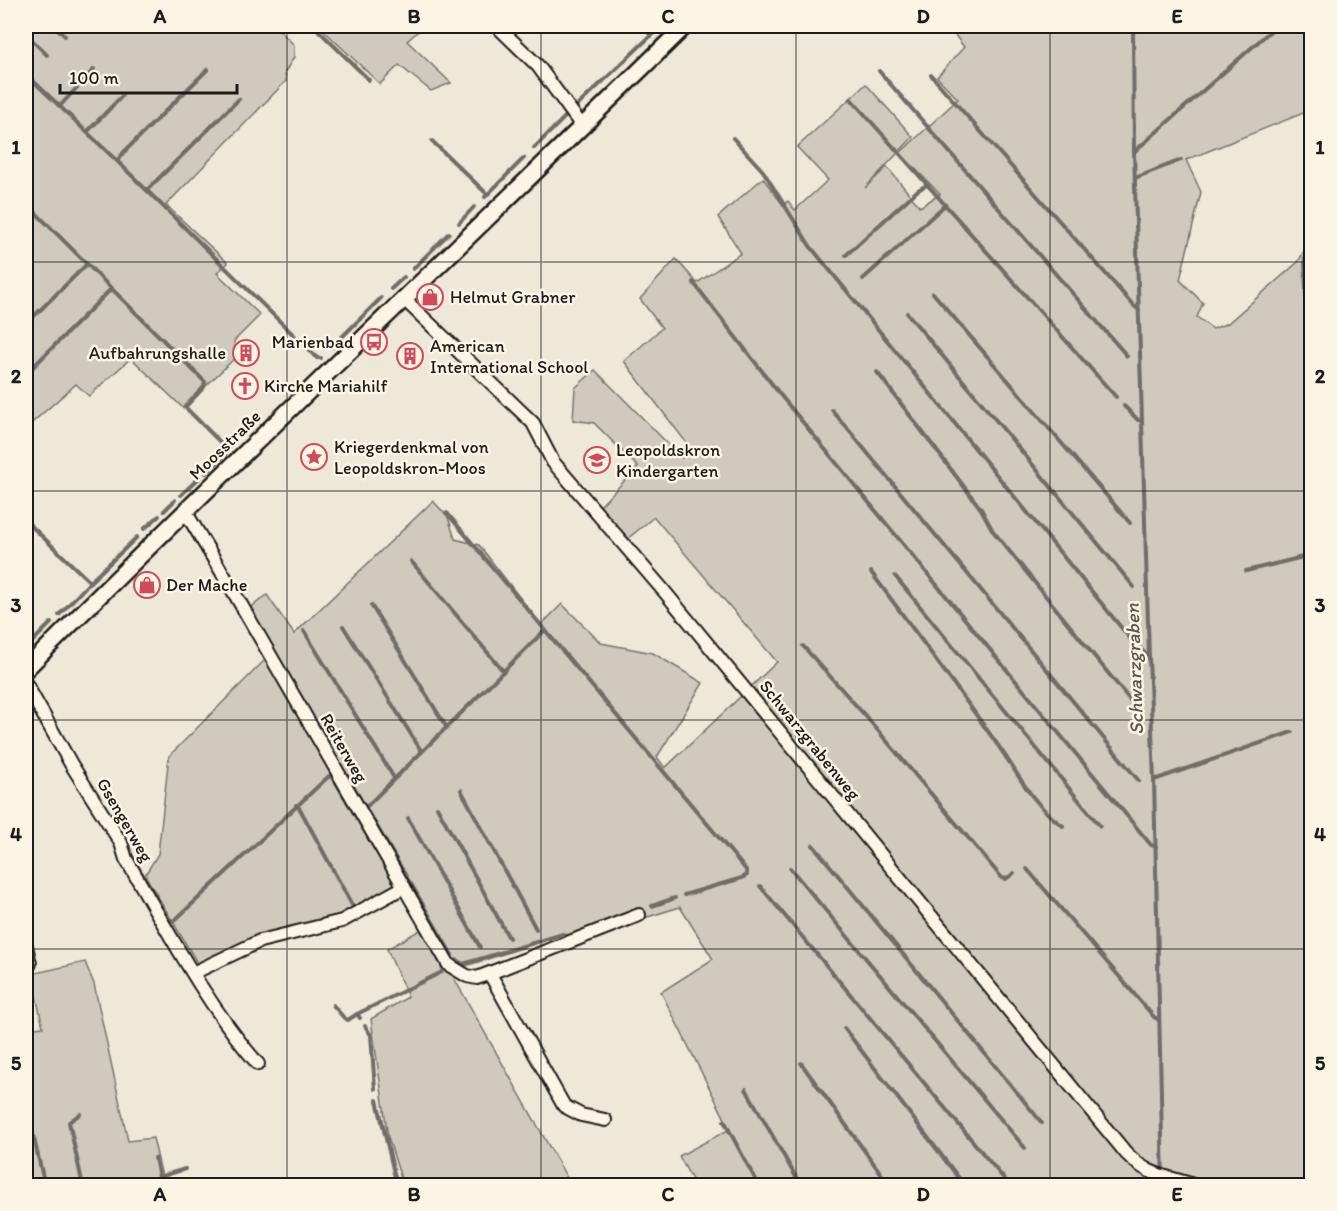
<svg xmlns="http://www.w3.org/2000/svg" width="1337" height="1211" font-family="Itim,sans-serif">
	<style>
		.green { fill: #cfcabd; stroke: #76736c; stroke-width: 1.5 }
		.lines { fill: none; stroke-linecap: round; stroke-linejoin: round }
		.stream { stroke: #6f6c67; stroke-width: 4 }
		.minor-casing { stroke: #1c1c1c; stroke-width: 16 }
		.tertiary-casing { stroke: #1c1c1c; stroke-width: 20 }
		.minor { stroke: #fcf5e5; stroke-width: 12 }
		.tertiary { stroke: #fcf5e5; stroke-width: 15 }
		.grid { fill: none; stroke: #1c1c1c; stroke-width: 1.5; stroke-opacity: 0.55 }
		.labels { text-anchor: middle; stroke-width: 5; stroke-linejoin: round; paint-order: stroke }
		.poi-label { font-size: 18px; fill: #1c1c1c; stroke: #fcf5e5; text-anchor: start }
		.street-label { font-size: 18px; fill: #1c1c1c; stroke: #fcf5e5 }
		.water-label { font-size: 20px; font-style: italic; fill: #5b5854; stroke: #fcf5e5 }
		.neatline { fill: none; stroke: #1c1c1c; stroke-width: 2 }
		.grid-label { font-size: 20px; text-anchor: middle; font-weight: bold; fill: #1c1c1c }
	</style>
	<rect width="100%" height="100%" fill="#eee8d9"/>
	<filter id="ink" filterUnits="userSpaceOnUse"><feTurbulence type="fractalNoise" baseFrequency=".0167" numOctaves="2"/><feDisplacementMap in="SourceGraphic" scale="12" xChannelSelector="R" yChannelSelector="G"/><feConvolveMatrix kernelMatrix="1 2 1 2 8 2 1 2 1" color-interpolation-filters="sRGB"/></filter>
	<g filter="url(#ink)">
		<!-- green -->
		<g class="green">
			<path d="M26,26H275L294,45V57L285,72L286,81L166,205L228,263L217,273L260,315L234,341L235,358L183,408L131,358L89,396L76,384L26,428Z"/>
			<path d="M319,26H424L407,41L451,83L431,91L399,65L380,84Z"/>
			<path d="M948,26H1311V110L1186,160L1201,192L1180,280L1203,303L1197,317L1213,329L1228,323L1298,262L1309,242L1311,234V1185H695L679,1156L730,1129L661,992L713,959L680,907L638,920L573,948L566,934L450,971L571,1185H403L388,1137L371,1019L408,997L387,949L434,922L412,883L336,918L199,966L145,875L158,854L169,756L275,650L250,608L267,595L294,634L433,501L448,517L455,539L479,545L541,625L562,604L601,643L653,653L703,683L657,757L665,768L777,662L654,517L626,540L598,508L638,467L594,423L573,420L575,388L595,370L682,458L692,450L624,361L662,328L640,299L676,259L697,283L741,253L718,217L763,178L783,205L788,201L795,210L828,180L797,147L866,84L913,137L865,188L887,167L920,207L940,194L900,153L958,99L937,77L964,47Z"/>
			<path d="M85,962L94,984L128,1141L153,1138L164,1185H26V1029L43,1027L31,974Z"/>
		</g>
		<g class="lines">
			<!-- stream -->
			<g class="stream">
				<path d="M55,26L65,36"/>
				<path d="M314,26L369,80"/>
				<path d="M641,26L651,35"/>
				<path d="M1133,26L1134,152L1149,657L1154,780L1163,1186"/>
				<path d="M26,34L47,55"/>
				<path d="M879,71L1127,356"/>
				<path d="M26,74L117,161L317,358H321"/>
				<path d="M931,75L1134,306L1139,310"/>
				<path d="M851,99L1116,397"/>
				<path d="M60,106L94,69"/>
				<path d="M577,106L661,26"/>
				<path d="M87,132L122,96"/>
				<path d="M733,138L763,171L810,246L1133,642L1149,657"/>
				<path d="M432,141L487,194"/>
				<path d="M534,148L568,114"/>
				<path d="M1134,152L1276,26"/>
				<path d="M117,161L124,152L208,69"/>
				<path d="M1135,178L1181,160"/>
				<path d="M147,190L239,99"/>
				<path d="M485,197L524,158"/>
				<path d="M26,203L205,382L204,387L185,407L226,448L225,455L206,473"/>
				<path d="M459,223L474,207"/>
				<path d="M846,255L918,190L927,185"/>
				<path d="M1305,258L1312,471"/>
				<path d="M413,269L449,233"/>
				<path d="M863,279L945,205"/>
				<path d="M693,282L782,397L1151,845L1156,847"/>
				<path d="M391,289L404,277"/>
				<path d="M933,293L1130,523"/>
				<path d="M907,313L1134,587"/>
				<path d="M26,324L87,264"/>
				<path d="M332,347L381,298"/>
				<path d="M877,372L981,509L993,531L1138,710"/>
				<path d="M27,373L112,288"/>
				<path d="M1124,406L1138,420L1142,421"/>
				<path d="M832,410L1139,781"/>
				<path d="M181,495L199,478"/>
				<path d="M164,511L175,500"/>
				<path d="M447,513L746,870L747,875L742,878L684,895"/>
				<path d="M26,521L90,582"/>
				<path d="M144,529L159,516"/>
				<path d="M411,561L504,672"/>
				<path d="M1246,571L1307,556"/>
				<path d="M871,572C913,629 956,686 997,744C1018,773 1032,805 1063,826"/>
				<path d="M895,576L1100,826"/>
				<path d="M371,605L447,728"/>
				<path d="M59,615L90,582L137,537"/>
				<path d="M343,626L422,752"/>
				<path d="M304,631L394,778"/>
				<path d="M803,646L869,720L1002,878L1006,879L1014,873"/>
				<path d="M26,648L51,623"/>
				<path d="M1154,780L1292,732"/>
				<path d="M351,782L367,811"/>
				<path d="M461,790L536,929"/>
				<path d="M296,805L300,809L352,905"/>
				<path d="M437,807L509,938"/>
				<path d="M365,808L545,630"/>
				<path d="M372,818L452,955"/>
				<path d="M408,818L480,947"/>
				<path d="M813,845L1042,1123"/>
				<path d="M130,853L168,919L174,921L329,776L334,779L392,878"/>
				<path d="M790,868L1025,1148"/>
				<path d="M1027,869L1154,1017L1159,1020"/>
				<path d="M760,886L1010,1186"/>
				<path d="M652,906L675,898"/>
				<path d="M456,960L463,964L563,934"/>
				<path d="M333,1005L344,1018L348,1020L357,1014"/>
				<path d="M360,1018L357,1014L442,972L443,967L420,926"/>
				<path d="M365,1026L371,1035L375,1089"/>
				<path d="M844,1028L965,1186"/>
				<path d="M801,1063L890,1186"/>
				<path d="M746,1089L801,1186"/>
				<path d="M377,1100L397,1186"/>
				<path d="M26,1103L29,1119"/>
				<path d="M80,1114L69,1122L83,1186"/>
				<path d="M724,1121L759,1186"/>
				<path d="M32,1130L45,1186"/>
				<path d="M155,1158L161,1186"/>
				<path d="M159,1177L185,1169"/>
			</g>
			<defs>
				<g id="minor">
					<path d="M503,26L500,29L538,66L582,126"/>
					<path d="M405,300L533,423L553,462L664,591L1126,1153C1150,1178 1166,1175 1196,1186"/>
					<path d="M185,511L232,589L449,965L467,976L477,978L639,915"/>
					<path d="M26,684L71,764L121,843L126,859C167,929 205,1003 258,1064"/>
					<path d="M26,946L30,964"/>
					<path d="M193,973L260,941L342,921L404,887"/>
					<path d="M490,974L564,1106L581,1115L605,1120"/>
				</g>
				<path id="tertiary" d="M26,669C242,452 466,241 685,26"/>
			</defs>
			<!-- minor casing -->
			<use href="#minor" class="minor-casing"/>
			<!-- tertiary casing -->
			<use href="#tertiary" class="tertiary-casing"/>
			<!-- minor -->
			<use href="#minor" class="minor"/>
			<!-- tertiary -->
			<use href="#tertiary" class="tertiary"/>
		</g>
	</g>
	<!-- grid -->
	<path class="grid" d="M287,26V1186M541,26V1186M796,26V1186M1050,26V1186M26,262H1312M26,491H1312M26,720H1312M26,949H1312"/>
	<!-- icons -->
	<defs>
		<symbol id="shop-ring" viewBox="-11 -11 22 22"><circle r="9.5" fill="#fcf5e5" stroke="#d1495b" stroke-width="1.5"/><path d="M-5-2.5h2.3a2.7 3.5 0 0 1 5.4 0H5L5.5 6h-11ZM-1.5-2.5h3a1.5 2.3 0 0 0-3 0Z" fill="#d1495b"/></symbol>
		<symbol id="bus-ring" viewBox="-11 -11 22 22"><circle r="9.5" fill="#fcf5e5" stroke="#d1495b" stroke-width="1.5"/><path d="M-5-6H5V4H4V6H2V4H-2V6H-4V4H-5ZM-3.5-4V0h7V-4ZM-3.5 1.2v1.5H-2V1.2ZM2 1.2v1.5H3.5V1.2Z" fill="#d1495b"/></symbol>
		<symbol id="building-ring" viewBox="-11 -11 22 22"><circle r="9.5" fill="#fcf5e5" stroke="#d1495b" stroke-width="1.5"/><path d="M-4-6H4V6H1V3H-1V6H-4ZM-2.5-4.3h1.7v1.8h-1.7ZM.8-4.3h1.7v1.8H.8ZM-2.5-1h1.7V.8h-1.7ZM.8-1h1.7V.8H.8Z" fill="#d1495b"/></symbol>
		<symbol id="church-ring" viewBox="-11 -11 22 22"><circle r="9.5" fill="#fcf5e5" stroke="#d1495b" stroke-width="1.5"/><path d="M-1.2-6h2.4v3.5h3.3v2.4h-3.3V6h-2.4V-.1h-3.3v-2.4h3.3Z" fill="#d1495b"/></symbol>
		<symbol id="sight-ring" viewBox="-11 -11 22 22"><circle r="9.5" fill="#fcf5e5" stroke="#d1495b" stroke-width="1.5"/><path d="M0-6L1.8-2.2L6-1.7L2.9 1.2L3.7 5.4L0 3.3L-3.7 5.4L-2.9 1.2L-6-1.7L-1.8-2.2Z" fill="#d1495b"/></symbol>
		<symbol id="school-ring" viewBox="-11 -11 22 22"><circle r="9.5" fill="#fcf5e5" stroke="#d1495b" stroke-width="1.5"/><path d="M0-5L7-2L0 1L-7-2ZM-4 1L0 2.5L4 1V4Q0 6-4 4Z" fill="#d1495b"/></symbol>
	</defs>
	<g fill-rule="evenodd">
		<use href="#shop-ring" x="415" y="282" width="30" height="30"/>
		<use href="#bus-ring" x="359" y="327" width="30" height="30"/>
		<use href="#building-ring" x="231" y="338" width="30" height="30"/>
		<use href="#building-ring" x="395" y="341" width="30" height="30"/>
		<use href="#church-ring" x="230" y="371" width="30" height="30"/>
		<use href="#sight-ring" x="299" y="442" width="30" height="30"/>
		<use href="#school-ring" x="582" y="445" width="30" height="30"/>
		<use href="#shop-ring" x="132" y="570" width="30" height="30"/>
	</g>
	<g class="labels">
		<!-- poi labels -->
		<g class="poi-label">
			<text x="450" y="303">Helmut Grabner</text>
			<text x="354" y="348" text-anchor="end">Marienbad</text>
			<text x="430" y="352">American<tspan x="430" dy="21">International School</tspan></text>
			<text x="226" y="359" text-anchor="end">Aufbahrungshalle</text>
			<text x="264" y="392">Kirche Mariahilf</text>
			<text x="334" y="453">Kriegerdenkmal von<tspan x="334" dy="21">Leopoldskron-Moos</tspan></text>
			<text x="616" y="456">Leopoldskron<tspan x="616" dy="21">Kindergarten</tspan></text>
			<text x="166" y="591">Der Mache</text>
		</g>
		<!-- street labels -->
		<g class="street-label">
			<text transform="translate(225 445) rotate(-44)" y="6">Moosstraße</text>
			<text transform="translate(810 740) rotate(51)" y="6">Schwarzgrabenweg</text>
			<text transform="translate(344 748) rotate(60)" y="6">Reiterweg</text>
			<text transform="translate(125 820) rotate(60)" y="6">Gsengerweg</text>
		</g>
		<!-- water labels -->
		<g class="water-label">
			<text transform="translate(1134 669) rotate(-92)" y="7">Schwarzgraben</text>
		</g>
	</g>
	<!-- margin -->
	<rect width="1337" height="1211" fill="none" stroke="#fcf5e5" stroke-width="66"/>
	<!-- scale -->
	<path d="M60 84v9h177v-9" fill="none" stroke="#1c1c1c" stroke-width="3"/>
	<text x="69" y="84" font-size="18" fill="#1c1c1c" stroke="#fcf5e5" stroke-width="4.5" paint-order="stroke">100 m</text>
	<rect x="33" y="33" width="1271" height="1145" class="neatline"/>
	<g class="grid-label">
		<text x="160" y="23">A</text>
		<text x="414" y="23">B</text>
		<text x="668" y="23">C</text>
		<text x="923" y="23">D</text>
		<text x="1177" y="23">E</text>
		<text x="16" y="154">1</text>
		<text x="1320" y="154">1</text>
		<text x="16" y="383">2</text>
		<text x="1320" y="383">2</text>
		<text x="16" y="612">3</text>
		<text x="1320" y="612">3</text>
		<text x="16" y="841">4</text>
		<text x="1320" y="841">4</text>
		<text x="16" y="1070">5</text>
		<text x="1320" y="1070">5</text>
		<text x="160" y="1201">A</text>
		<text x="414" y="1201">B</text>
		<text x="668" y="1201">C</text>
		<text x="923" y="1201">D</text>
		<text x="1177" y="1201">E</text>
	</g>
</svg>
